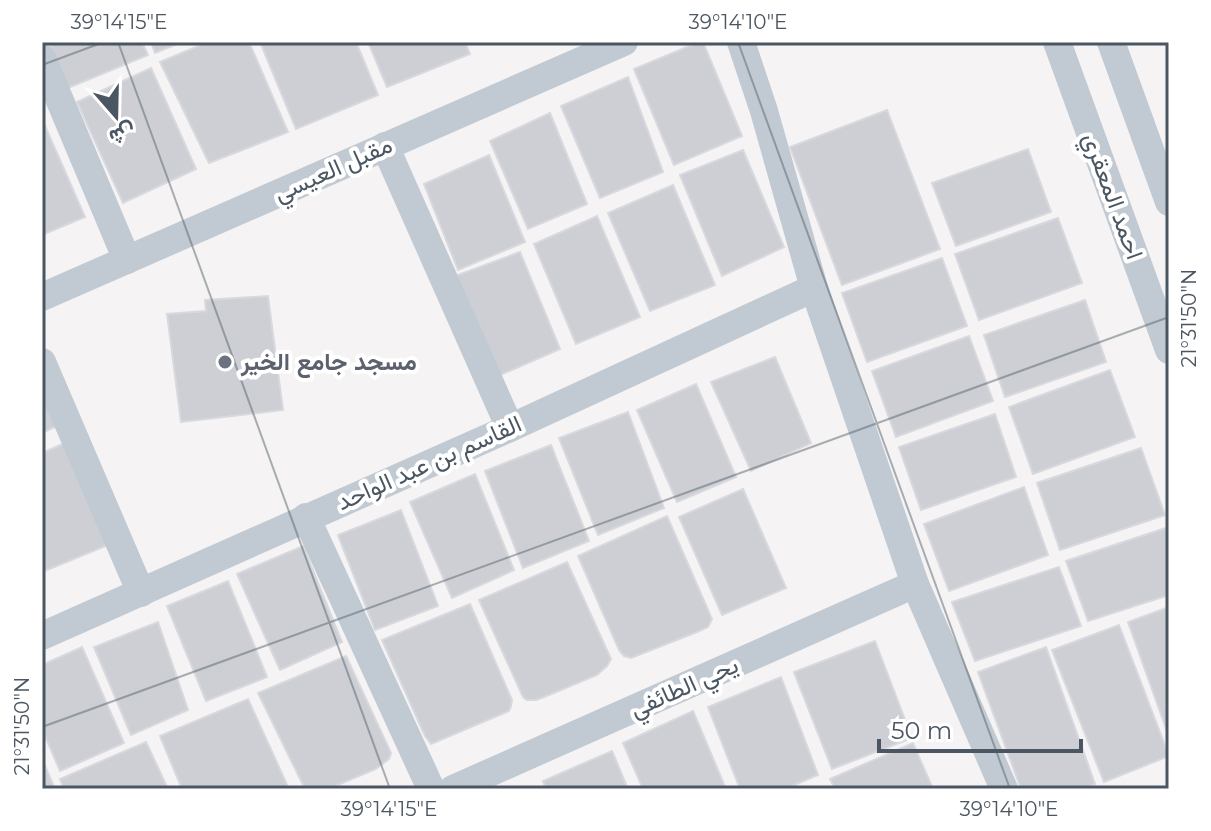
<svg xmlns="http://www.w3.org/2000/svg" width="1211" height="831" font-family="Montserrat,Vazirmatn,sans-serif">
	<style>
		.building { fill: #cdcfd5; stroke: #d7d9de; stroke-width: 2 }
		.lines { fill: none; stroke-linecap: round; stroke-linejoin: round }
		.street { stroke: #c1cad2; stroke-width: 28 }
		.ticks { fill: none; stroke: #4a5661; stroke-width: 2; stroke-opacity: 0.45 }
		.worship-dot { fill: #6b7280; stroke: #fff; stroke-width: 3 }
		.labels { text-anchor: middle; stroke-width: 8; stroke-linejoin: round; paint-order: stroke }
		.street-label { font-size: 24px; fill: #4a5661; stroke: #fff }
		.worship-label { font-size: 24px; font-weight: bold; fill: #5b616d; stroke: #fff; text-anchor: start }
		.neatline { fill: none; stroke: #4a5661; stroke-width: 3 }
		.ticks-label { font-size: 20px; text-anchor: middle; fill: #4a5661 }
	</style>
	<rect width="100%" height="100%" fill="#f5f3f3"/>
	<!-- building -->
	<g class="building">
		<path d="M49,42H142L148,55L68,88Z"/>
		<path d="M151,42H182L155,53Z"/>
		<path d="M208,42H249L288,132L209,163L160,62Z"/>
		<path d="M260,42H356L378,95L296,129Z"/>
		<path d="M368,42H465L470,54L387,87Z"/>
		<path d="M699,42H703L742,136L674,165L634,69Z"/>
		<path d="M151,68L196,169L123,203L77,102Z"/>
		<path d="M628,77L663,172L600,198L561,106Z"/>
		<path d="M887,110L940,249L842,285L790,147Z"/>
		<path d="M550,113L587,204L528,229L490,141Z"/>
		<path d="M42,119L85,217L42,235Z"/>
		<path d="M1028,149L1051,212L956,246L932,183Z"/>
		<path d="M743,150L784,247L722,276L680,175Z"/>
		<path d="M489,155L525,242L458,270L424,184Z"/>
		<path d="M673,185L715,285L650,311L608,213Z"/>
		<path d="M597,216L640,317L576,344L534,244Z"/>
		<path d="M1058,218L1082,283L979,320L955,254Z"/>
		<path d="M520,252L560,349L498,376L455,276Z"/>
		<path d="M942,258L967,326L867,362L842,293Z"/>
		<path d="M268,296L283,410L181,422L167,314L206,311L205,300Z"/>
		<path d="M1085,300L1106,362L1005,397L984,335Z"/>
		<path d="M969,336L993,401L896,437L872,371Z"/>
		<path d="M775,357L811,443L751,471L711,382Z"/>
		<path d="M1110,370L1135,437L1033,474L1009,407Z"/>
		<path d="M696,384L736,477L677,502L637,410Z"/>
		<path d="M42,393L57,426L42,433Z"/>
		<path d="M628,412L664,508L598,535L559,438Z"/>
		<path d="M995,414L1016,477L921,510L899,447Z"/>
		<path d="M65,443L108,545L42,572V453Z"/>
		<path d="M551,445L589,541L523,568L485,471Z"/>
		<path d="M1141,448L1165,515L1060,550L1037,483Z"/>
		<path d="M475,474L514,570L452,598L410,502Z"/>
		<path d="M1024,487L1048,555L949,591L924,524Z"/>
		<path d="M743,489L786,588L722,615L679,517Z"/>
		<path d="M401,510L438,606L375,630L338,535Z"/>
		<path d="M667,516L712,619L708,627L697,632L631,658L624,656L619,650L578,556Z"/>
		<path d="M1169,527V595L1088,621L1066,561Z"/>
		<path d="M303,546L342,642L280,670L237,574Z"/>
		<path d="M567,562L611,659L607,666L597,675L544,697L536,700H527L523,697L479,600Z"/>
		<path d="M1059,567L1081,626L975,661L952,602Z"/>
		<path d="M228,581L267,677L206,701L167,606Z"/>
		<path d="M470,604L512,700L511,706L509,711L431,744L425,736L382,640Z"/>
		<path d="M1169,607V737L1128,622Z"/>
		<path d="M158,622L188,710L131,735L94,647Z"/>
		<path d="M1119,625L1169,756L1104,782L1052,650Z"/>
		<path d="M875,641L912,738L832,769L794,672Z"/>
		<path d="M82,647L124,743L60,771L42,729V665Z"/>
		<path d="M1046,647L1095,784L1082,789H1021L978,672Z"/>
		<path d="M346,656L391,753L389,759L376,769L328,789H305L258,693Z"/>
		<path d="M781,677L818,775L785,789H740L708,707Z"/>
		<path d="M248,699L289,789H182L160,736Z"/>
		<path d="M693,711L726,789H643L623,743Z"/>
		<path d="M146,742L168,789H64L60,779Z"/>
		<path d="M913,743L933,789H835L830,779Z"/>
		<path d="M612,751L628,789H546L543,781Z"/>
		<path d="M42,759L55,789H42Z"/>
	</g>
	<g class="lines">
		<!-- street -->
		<g class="street">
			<path d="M741,42L764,111L814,288L915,584L1004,789"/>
			<path d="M1057,42L1169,350"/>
			<path d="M1111,42L1169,202"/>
			<path d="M42,58L127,260"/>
			<path d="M385,146L510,428"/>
			<path d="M42,297L624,42"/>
			<path d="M42,362L141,593"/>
			<path d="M306,517L431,789"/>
			<path d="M42,636L510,428L814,288"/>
			<path d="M453,789L915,584"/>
		</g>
	</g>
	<!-- ticks -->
	<path class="ticks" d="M118,42L390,789M738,42L1010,789M42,65L104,42M42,727L1169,317"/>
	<!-- markers -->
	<circle class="worship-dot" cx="225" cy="362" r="8"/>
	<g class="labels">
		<!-- street labels -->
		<g class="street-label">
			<text transform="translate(333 169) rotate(-24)" y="8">مقبل العيسي</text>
			<text transform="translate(1113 196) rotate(70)" y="8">احمد المعقري</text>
			<text transform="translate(429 463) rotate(-24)" y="8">القاسم بن عبد الواحد</text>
			<text transform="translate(684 687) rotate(-24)" y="8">يحي الطائفي</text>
		</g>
		<!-- worship labels -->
		<g class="worship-label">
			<text x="241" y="370">مسجد جامع الخير</text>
		</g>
	</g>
	<!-- border -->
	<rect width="1211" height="831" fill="none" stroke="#ffffff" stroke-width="88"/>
	<!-- north arrow -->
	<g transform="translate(116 116) rotate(160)" stroke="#ffffff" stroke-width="6" paint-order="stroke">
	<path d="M0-6L14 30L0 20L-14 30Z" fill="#4a5661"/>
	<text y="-12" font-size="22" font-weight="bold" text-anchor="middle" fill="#4a5661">ش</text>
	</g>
	<!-- scale -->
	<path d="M879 739v12h202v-12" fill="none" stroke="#4a5661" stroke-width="4"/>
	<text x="891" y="739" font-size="24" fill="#4a5661" stroke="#ffffff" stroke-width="6" paint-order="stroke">50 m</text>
	<rect x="44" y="44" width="1123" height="743" class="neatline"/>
	<g class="ticks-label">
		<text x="119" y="29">39°14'15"E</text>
		<text x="738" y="29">39°14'10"E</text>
		<text transform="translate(1189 318) rotate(-90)" y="7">21°31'50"N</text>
		<text transform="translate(22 726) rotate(-90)" y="7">21°31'50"N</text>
		<text x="389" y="816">39°14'15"E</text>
		<text x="1009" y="816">39°14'10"E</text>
	</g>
</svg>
